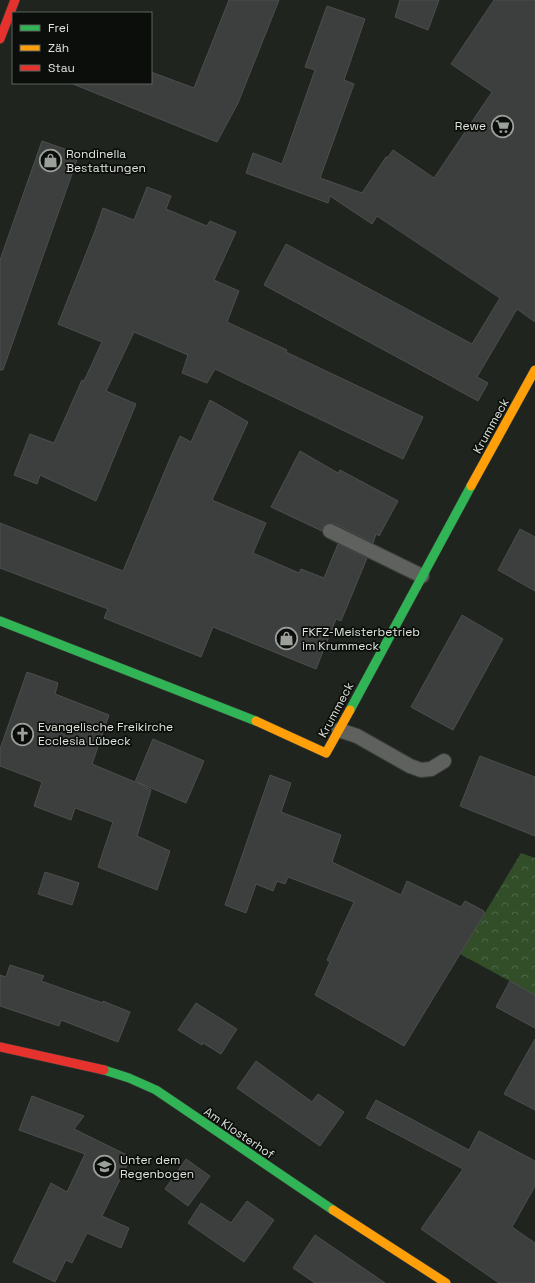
<svg xmlns="http://www.w3.org/2000/svg" width="535" height="1283" font-family="'Space Grotesk',sans-serif">
	<style>
		.park { fill: url(#park-crowns) }
		.building { fill: #3d3e3e; stroke: #4d4e4e }
		.lines { fill: none; stroke-linecap: round; stroke-linejoin: round }
		.lane-casing { stroke: #3c403b; stroke-width: 16 }
		.fast-casing { stroke: #3c403b; stroke-width: 10 }
		.slow-casing { stroke: #3c403b; stroke-width: 10 }
		.jam-casing { stroke: #3c403b; stroke-width: 10 }
		.lane { stroke: #5e615e; stroke-width: 14 }
		.fast { stroke: #30b455; stroke-width: 9 }
		.slow { stroke: #ff9f0a; stroke-width: 9 }
		.jam { stroke: #e5322d; stroke-width: 9 }
		.labels { text-anchor: middle; stroke-width: 3.5; stroke-linejoin: round; paint-order: stroke }
		.poi-label { font-size: 12px; fill: #dee3dd; stroke: #0b0e0a; text-anchor: start }
		.street-label { font-size: 12px; fill: #dee3dd; stroke: #0b0e0a }
	</style>
	<defs>
		<pattern id="park-crowns" width="20" height="18" patternUnits="userSpaceOnUse"><rect width="20" height="18" fill="#314e29"/><path d="M2 6a3 3 0 1 1 6 0M12 15a3 3 0 1 1 6 0" fill="none" stroke="#4e6748"/></pattern>
	</defs>
	<rect width="100%" height="100%" fill="#1f241f"/>
	<!-- park -->
	<path class="park" d="M521,853L535,858V995L460,954Z"/>
	<!-- building -->
	<g class="building">
		<path d="M229,0H279L238,103L217,142L73,84V83H151V72L194,88Z"/>
		<path d="M400,0H439L428,30L395,17Z"/>
		<path d="M494,0H535V322L517,309L477,377L488,383L478,401L264,285L286,244L472,344L500,298L377,216L372,224L330,196L328,203L246,173L253,153L282,164L315,70L305,67L327,6L365,19L344,80L354,84L320,178L362,193L386,157H388L393,150L434,178L492,92L451,64Z"/>
		<path d="M42,141L79,154L3,370H0V260Z"/>
		<path d="M147,187L171,196L166,209L207,226L210,221L236,232L214,280L239,291L227,322L287,350L286,352L423,417L403,459L215,369L207,383L182,373L188,355L134,332L106,391L136,404L96,501L40,475L37,484L14,475L30,434L54,443L82,380L84,381L102,342L58,324L95,231L103,208L134,220Z"/>
		<path d="M210,400L248,422L212,500L266,523L253,553L299,573L301,569L324,578L338,544L367,558L341,621L336,619L316,669L213,627L201,657L104,618L108,609L0,568V523L123,571L169,461L180,436L191,442Z"/>
		<path d="M300,451L338,473L340,470L398,501L379,536L376,534L373,543L333,523L326,524L323,527L322,531L271,507Z"/>
		<path d="M520,529L535,537V591L498,570Z"/>
		<path d="M462,615L503,639L453,730L411,707Z"/>
		<path d="M27,672L58,683L55,694L109,715L92,764L135,782L153,739L204,761L186,803L137,782L151,790L137,836L170,851L157,890L98,867L113,822L75,808L71,820L34,806L42,782L0,766V749Z"/>
		<path d="M480,756L535,777V836L460,806Z"/>
		<path d="M270,775L291,783L281,812L341,835L332,862L401,895L407,881L461,907L465,901L484,911L483,912L485,913L404,1046L315,995L330,962L327,960L354,902L288,877L285,884L277,881L273,891L256,884L246,913L225,905Z"/>
		<path d="M45,872L79,883L72,905L38,894Z"/>
		<path d="M10,965L44,976L41,981L103,1003V1001L130,1012L118,1042L61,1020L59,1026L0,1006V975L6,977Z"/>
		<path d="M510,981L535,995V1028L496,1007Z"/>
		<path d="M196,1003L237,1029L221,1054L203,1043L202,1045L178,1030Z"/>
		<path d="M535,1039V1110L504,1094Z"/>
		<path d="M256,1061L312,1102L318,1094L344,1112L320,1146L237,1088Z"/>
		<path d="M32,1096L84,1116L74,1129L131,1157L102,1216L129,1228L121,1248L87,1233L72,1263L66,1260L55,1282L13,1262L51,1183L67,1192L85,1154L19,1130Z"/>
		<path d="M376,1100L469,1150L479,1131L535,1161V1186L512,1227L535,1243V1283H499L421,1229L463,1169L366,1118Z"/>
		<path d="M186,1159L210,1176L188,1206L165,1189Z"/>
		<path d="M247,1201L274,1220L244,1262L188,1223L201,1203L231,1223Z"/>
		<path d="M315,1235L385,1283H315L293,1268Z"/>
	</g>
	<g class="lines">
		<defs>
			<g id="lane">
				<path d="M330,531L422,576"/>
				<path d="M339,730L357,736L410,766L421,770L431,769L444,761"/>
			</g>
			<g id="fast">
				<path d="M0,621L256,721"/>
				<path d="M350,710L471,486"/>
				<path d="M104,1070L129,1078L156,1090L333,1210"/>
			</g>
			<g id="slow">
				<path d="M471,486L535,370"/>
				<path d="M256,721L326,753L350,710"/>
				<path d="M333,1210L446,1283"/>
			</g>
			<g id="jam">
				<path d="M0,39L15,0"/>
				<path d="M0,1047L104,1070"/>
			</g>
		</defs>
		<!-- lane casing -->
		<use href="#lane" class="lane-casing"/>
		<!-- fast casing -->
		<use href="#fast" class="fast-casing"/>
		<!-- slow casing -->
		<use href="#slow" class="slow-casing"/>
		<!-- jam casing -->
		<use href="#jam" class="jam-casing"/>
		<!-- lane -->
		<use href="#lane" class="lane"/>
		<!-- fast -->
		<use href="#fast" class="fast"/>
		<!-- slow -->
		<use href="#slow" class="slow"/>
		<!-- jam -->
		<use href="#jam" class="jam"/>
	</g>
	<!-- icons -->
	<defs>
		<symbol id="supermarket-ring" viewBox="-11 -11 22 22"><circle r="9.5" fill="#0b0e0a" stroke="#9ba09a" stroke-width="1.5"/><path d="M-6-5.5h2.5l.6 2H6L4.5 2H-2.5L-4.4-4H-6ZM-1.5 3.2a1.3 1.3 0 1 0 .1 0ZM3 3.2a1.3 1.3 0 1 0 .1 0Z" fill="#9ba09a"/></symbol>
		<symbol id="shop-ring" viewBox="-11 -11 22 22"><circle r="9.5" fill="#0b0e0a" stroke="#9ba09a" stroke-width="1.5"/><path d="M-5-2.5h2.3a2.7 3.5 0 0 1 5.4 0H5L5.5 6h-11ZM-1.5-2.5h3a1.5 2.3 0 0 0-3 0Z" fill="#9ba09a"/></symbol>
		<symbol id="church-ring" viewBox="-11 -11 22 22"><circle r="9.5" fill="#0b0e0a" stroke="#9ba09a" stroke-width="1.5"/><path d="M-1.2-6h2.4v3.5h3.3v2.4h-3.3V6h-2.4V-.1h-3.3v-2.4h3.3Z" fill="#9ba09a"/></symbol>
		<symbol id="school-ring" viewBox="-11 -11 22 22"><circle r="9.5" fill="#0b0e0a" stroke="#9ba09a" stroke-width="1.5"/><path d="M0-5L7-2L0 1L-7-2ZM-4 1L0 2.5L4 1V4Q0 6-4 4Z" fill="#9ba09a"/></symbol>
	</defs>
	<g fill-rule="evenodd">
		<use href="#supermarket-ring" x="490" y="114" width="25" height="25"/>
		<use href="#shop-ring" x="38" y="148" width="25" height="25"/>
		<use href="#shop-ring" x="274" y="626" width="25" height="25"/>
		<use href="#church-ring" x="10" y="722" width="25" height="25"/>
		<use href="#school-ring" x="92" y="1154" width="25" height="25"/>
	</g>
	<g class="labels">
		<!-- poi labels -->
		<g class="poi-label">
			<text x="486" y="130" text-anchor="end">Rewe</text>
			<text x="66" y="158">Rondinella<tspan x="66" dy="14">Bestattungen</tspan></text>
			<text x="302" y="636">FKFZ-Meisterbetrieb<tspan x="302" dy="14">im Krummeck</tspan></text>
			<text x="38" y="731">Evangelische Freikirche<tspan x="38" dy="14">Ecclesia Lübeck</tspan></text>
			<text x="120" y="1164">Unter dem<tspan x="120" dy="14">Regenbogen</tspan></text>
		</g>
		<!-- street labels -->
		<g class="street-label">
			<text transform="translate(491 426) rotate(-61)" y="4">Krummeck</text>
			<text transform="translate(336 710) rotate(-62)" y="4">Krummeck</text>
			<text transform="translate(239 1133) rotate(34)" y="4">Am Klosterhof</text>
		</g>
	</g>
	<!-- legend -->
	<rect x="12" y="12" width="140" height="72" fill="#0b0e0a" stroke="#5f635e"/>
	<rect x="20" y="25" width="20" height="6" fill="#30b455" stroke="#5f635e"/>
	<text x="48" y="32" font-size="12" fill="#dee3dd">Frei</text>
	<rect x="20" y="45" width="20" height="6" fill="#ff9f0a" stroke="#5f635e"/>
	<text x="48" y="52" font-size="12" fill="#dee3dd">Zäh</text>
	<rect x="20" y="65" width="20" height="6" fill="#e5322d" stroke="#5f635e"/>
	<text x="48" y="72" font-size="12" fill="#dee3dd">Stau</text>
</svg>
